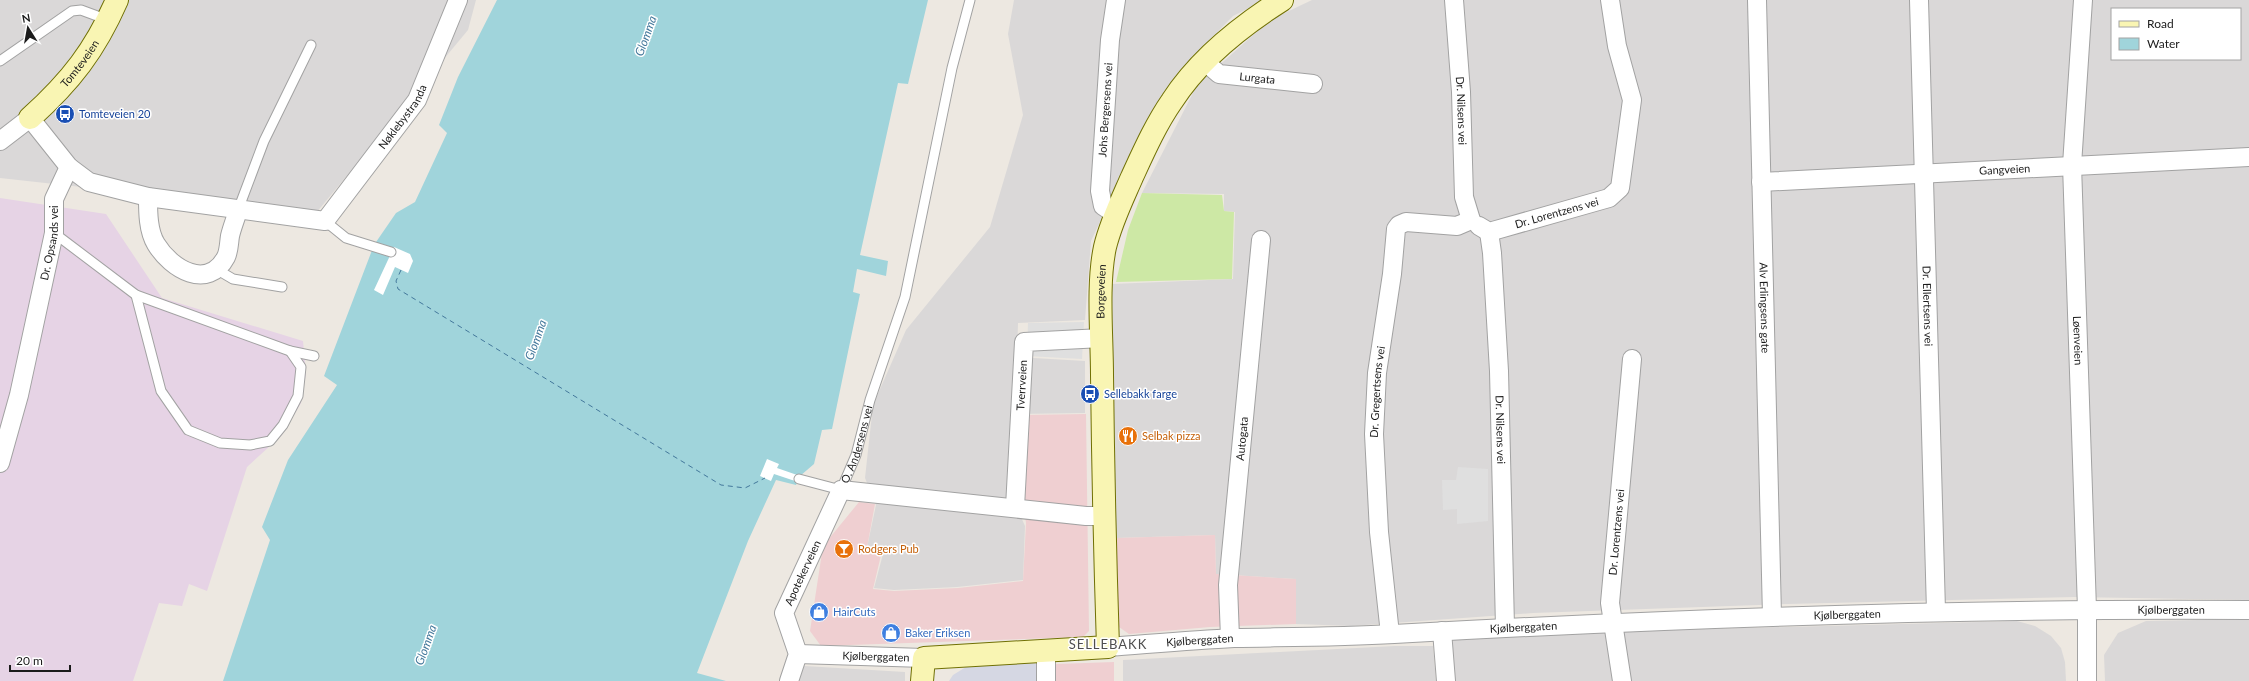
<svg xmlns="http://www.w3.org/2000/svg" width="2249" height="681" font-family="Lato,sans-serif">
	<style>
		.residential { fill: #dad8d8; fill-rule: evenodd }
		.commercial { fill: #efcfd1 }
		.industrial { fill: #e6d3e5 }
		.grass { fill: #cde8a5 }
		.parking { fill: #dfdfdf }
		.plaza { fill: #d5d7e3 }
		.water { fill: #a0d4db }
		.pier { fill: #fff }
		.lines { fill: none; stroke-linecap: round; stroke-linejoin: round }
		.ferry { stroke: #43789b; stroke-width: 1; stroke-dasharray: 5 4; stroke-linecap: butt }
		.lane-casing { stroke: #a2a2a2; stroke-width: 11 }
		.street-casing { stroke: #a2a2a2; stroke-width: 20 }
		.secondary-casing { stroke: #707004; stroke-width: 24 }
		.lane { stroke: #fff; stroke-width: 9 }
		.street { stroke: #fff; stroke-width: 18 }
		.secondary { stroke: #f9f5b3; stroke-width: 22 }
		.labels { text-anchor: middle; stroke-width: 3; stroke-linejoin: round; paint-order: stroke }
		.street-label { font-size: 11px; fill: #1b1b1b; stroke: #fff }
		.transit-label { font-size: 11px; fill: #164399; stroke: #fff; text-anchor: start }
		.food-label { font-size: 11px; fill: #c56008; stroke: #fff; text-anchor: start }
		.shop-label { font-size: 11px; fill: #366cbe; stroke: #fff; text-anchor: start }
		.water-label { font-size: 12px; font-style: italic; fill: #43789b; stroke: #fff }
		.quarter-label { font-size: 13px; letter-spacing: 1px; fill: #4e4e4e; stroke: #fff }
	</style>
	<rect width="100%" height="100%" fill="#ede8e1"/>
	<!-- residential -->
	<g class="residential">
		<path d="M0,0H476L468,30L316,213L0,178Z"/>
		<path d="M1014,0H1265L1233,16L1179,71L1141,134L1091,241L1085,320L1018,323L1017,357L1085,361V413L1015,414L1011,495L1025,526L1023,580L957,587L894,590L874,588L883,554L866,552L876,505L865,478L873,405L906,330L990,227L1023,115L1008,34Z"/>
		<path d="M1312,0H2249V600L2074,597L1788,604L1533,613L1351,626L1296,624V579L1216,574L1215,535L1116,538L1112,284L1233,279L1235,212L1224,211V194L1142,193L1197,85L1270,20ZM2112,9H2240V59H2112Z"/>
		<path d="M2249,619V681H2105L2104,655L2118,633L2146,621Z"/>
		<path d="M2017,621L2035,626L2051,636L2061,648L2065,662L2066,681H1453V640L1510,634Z"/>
		<path d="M1395,646H1433L1436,681H1123V660Z"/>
		<path d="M788,665L905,672V681H784Z"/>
	</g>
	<!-- commercial -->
	<g class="commercial">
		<path d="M1086,414L1089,631L1083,637L821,646L810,631L823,546L859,502L875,504L866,553L881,555L873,589L894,591L958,588L1023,581L1026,523L1022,495L1024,415Z"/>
		<path d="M1215,535L1216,574L1296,579V624L1210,627L1129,634L1119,627L1116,538Z"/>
		<path d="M1114,662V681H1055L1056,664Z"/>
	</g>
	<!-- industrial -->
	<path class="industrial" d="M0,198L106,214L162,298L303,341L306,373L301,403L282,435L247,467L207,591L189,584L182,606L159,603L133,681H0Z"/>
	<!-- grass -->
	<path class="grass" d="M1142,193L1222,195L1224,211L1234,212L1232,279L1116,282L1128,230Z"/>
	<!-- parking -->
	<g class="parking">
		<path d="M1084,322L1082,359L1027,356L1028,323Z"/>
		<path d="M1458,467L1488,469V521L1457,524V509L1443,510L1442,480H1456Z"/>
	</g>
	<!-- plaza -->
	<path class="plaza" d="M981,662L1056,664L1055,681H949L953,675L966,667Z"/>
	<!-- water -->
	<path class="water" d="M497,0H928L908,84L898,83L860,255L888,261L886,276L857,269L853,292L860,294L832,429L822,430L814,464L800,476L796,485L776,480L748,541L697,673L726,681H223L270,540L262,527L288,460L337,385L324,376L374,245L396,213L415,202L447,133L439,125L458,77Z"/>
	<!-- pier -->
	<g class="pier">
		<path d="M394,247L410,254L413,261L408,273L395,267L383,295L374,290Z"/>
		<path d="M767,459L779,464L777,468L800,476L798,482L774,474L771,481L760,476Z"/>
	</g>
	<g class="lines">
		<!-- ferry -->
		<path class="ferry" d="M401,270L396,281L398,289L721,485L745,488L765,478"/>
		<defs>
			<g id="lane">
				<path d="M0,61L72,11L81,10L108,20"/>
				<path d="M238,210L264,141L311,45"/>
				<path d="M325,221L346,238L391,252"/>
				<path d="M54,233L136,295L290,351L314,356"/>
				<path d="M216,269L233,279L282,287"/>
				<path d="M136,295L161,391L188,430L220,443L250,445L270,441L283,425L298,396L301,367L290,351"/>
				<path id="s1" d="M799,479L841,490L856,455L870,400L905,297L952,68L970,0"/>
			</g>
			<g id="street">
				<path id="s2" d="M1454,0L1461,92L1464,197L1471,220"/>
				<path id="s3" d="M1757,0L1772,616"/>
				<path id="s4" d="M1919,0L1936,611"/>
				<path id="s5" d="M2083,0L2072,165L2087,609V681"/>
				<path id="s6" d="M1205,62L1219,74L1313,84"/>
				<path id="s7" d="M0,141L30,118L69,167L89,182L148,197L325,221L417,100L458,0"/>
				<path id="s8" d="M1761,182L2249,157"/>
				<path d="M148,197C148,212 148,231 156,244C171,269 208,291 226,257C229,251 229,242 230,236C232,227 236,218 238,210"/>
				<path id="s9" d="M1115,214L1103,206L1100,191L1110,40L1116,0"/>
				<path id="s10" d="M1479,226L1489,232L1609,198L1620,188L1632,100L1617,46L1610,0"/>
				<path id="s11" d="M1489,232L1492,253L1499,371L1505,627"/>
				<path id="s12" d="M0,463L19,395L54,233V199L69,167"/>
				<path id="s13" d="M1015,507L1024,342L1102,338"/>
				<path d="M1442,631L1446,681"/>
				<path id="s14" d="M1390,634L1379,532L1374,434L1377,373L1392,274L1396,229L1399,225L1406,222L1457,226L1471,220"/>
				<path id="s15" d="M1230,638L1228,585L1261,240"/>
				<path id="s16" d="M1108,647C1149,644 1192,640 1234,638C1287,637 1341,637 1394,634C1679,618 1964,608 2249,610"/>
				<path id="s17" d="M798,654L924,658"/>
				<path id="s18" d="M789,681L798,654L784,613L841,490L1086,516H1104"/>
				<path d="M1046,681V650"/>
				<path id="s19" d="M1622,681L1610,603L1632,359"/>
			</g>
			<g id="secondary">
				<path id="s20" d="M30,118C71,81 95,50 117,0"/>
				<path id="s21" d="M922,681L924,658L1108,647C1105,556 1103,466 1102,375C1102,336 1097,284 1105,247C1111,222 1122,200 1132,177C1144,151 1156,124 1172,101C1199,59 1241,26 1282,0"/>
			</g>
		</defs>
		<!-- lane casing -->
		<use href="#lane" class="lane-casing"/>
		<!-- street casing -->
		<use href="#street" class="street-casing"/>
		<!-- secondary casing -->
		<use href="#secondary" class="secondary-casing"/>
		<!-- lane -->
		<use href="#lane" class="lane"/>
		<!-- street -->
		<use href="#street" class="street"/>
		<!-- secondary -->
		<use href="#secondary" class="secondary"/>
	</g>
	<!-- icons -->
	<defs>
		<symbol id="bus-disc" viewBox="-11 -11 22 22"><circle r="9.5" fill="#1a4fb4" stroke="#fff"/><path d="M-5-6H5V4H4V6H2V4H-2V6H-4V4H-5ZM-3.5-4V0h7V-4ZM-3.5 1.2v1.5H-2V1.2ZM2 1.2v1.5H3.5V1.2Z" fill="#fff"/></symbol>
		<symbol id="restaurant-disc" viewBox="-11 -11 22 22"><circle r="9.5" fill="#e8710a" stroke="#fff"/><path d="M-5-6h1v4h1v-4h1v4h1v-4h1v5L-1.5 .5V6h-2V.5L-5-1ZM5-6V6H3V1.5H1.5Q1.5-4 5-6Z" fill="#fff"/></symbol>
		<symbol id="bar-disc" viewBox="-11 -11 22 22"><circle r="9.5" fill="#e8710a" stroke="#fff"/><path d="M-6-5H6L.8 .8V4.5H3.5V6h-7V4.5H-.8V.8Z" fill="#fff"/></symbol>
		<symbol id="shop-disc" viewBox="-11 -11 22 22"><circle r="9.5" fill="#3f7fe0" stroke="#fff"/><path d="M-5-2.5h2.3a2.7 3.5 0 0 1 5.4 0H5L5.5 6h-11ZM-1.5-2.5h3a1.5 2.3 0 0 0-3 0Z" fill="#fff"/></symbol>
	</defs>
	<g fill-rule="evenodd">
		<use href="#bus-disc" x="54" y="103" width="22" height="22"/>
		<use href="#bus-disc" x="1079" y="383" width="22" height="22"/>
		<use href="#restaurant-disc" x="1117" y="425" width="22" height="22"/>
		<use href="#bar-disc" x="833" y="538" width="22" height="22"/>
		<use href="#shop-disc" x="808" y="601" width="22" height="22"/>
		<use href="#shop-disc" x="880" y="622" width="22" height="22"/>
	</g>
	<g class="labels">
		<!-- street labels -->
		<g class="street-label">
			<text dy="4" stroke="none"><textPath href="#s20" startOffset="74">Tomteveien</textPath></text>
			<text dy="4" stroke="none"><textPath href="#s6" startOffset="57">Lurgata</textPath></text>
			<text dy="4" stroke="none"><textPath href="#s9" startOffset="111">Johs Bergersens vei</textPath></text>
			<text dy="4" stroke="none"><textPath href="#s2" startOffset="111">Dr. Nilsens vei</textPath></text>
			<text dy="4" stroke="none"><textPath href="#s7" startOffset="495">Nøklebystranda</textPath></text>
			<text dy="4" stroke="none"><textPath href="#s8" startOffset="244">Gangveien</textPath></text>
			<text dy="4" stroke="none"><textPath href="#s10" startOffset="82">Dr. Lorentzens vei</textPath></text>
			<text dy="4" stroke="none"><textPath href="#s12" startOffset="226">Dr. Opsands vei</textPath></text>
			<text dy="4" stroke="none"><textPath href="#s21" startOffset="563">Borgeveien</textPath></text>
			<text dy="4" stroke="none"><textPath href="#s4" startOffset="306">Dr. Ellertsens vei</textPath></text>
			<text dy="4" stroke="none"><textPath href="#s3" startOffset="308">Alv Erlingsens gate</textPath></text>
			<text dy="4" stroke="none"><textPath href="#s5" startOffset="341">Løenveien</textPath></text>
			<text dy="4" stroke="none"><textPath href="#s13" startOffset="122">Tverrveien</textPath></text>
			<text dy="4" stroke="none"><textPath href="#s14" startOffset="243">Dr. Gregertsens vei</textPath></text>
			<text dy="4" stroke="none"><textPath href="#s11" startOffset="198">Dr. Nilsens vei</textPath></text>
			<text dy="4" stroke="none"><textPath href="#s15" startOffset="200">Autogata</textPath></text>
			<text dy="4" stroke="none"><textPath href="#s1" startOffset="92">O. Andersens vei</textPath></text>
			<text dy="4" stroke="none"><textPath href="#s19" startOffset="150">Dr. Lorentzens vei</textPath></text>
			<text dy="4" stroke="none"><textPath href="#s18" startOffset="116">Apotekerveien</textPath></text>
			<text dy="4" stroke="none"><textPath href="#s16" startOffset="1064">Kjølberggaten</textPath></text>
			<text dy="4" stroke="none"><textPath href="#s16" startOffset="740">Kjølberggaten</textPath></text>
			<text dy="4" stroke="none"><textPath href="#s16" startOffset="416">Kjølberggaten</textPath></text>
			<text dy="4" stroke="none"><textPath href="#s16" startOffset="92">Kjølberggaten</textPath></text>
			<text dy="4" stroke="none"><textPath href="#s17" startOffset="78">Kjølberggaten</textPath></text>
		</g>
		<!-- transit labels -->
		<g class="transit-label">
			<text x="79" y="118">Tomteveien 20</text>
			<text x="1104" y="398">Sellebakk farge</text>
		</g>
		<!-- food labels -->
		<g class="food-label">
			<text x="1142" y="440">Selbak pizza</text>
			<text x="858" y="553">Rodgers Pub</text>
		</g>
		<!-- shop labels -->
		<g class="shop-label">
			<text x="833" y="616">HairCuts</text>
			<text x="905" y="637">Baker Eriksen</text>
		</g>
		<!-- water labels -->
		<g class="water-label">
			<text transform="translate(646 36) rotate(-70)" y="4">Glomma</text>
			<text transform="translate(536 340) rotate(-70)" y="4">Glomma</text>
			<text transform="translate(426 645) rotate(-70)" y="4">Glomma</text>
		</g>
		<!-- quarter labels -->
		<g class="quarter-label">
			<text x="1108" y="649">SELLEBAKK</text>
		</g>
	</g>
	<!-- legend -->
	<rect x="2111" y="8" width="130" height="52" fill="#ffffff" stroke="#a4a4a4"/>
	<rect x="2119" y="21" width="20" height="6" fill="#f9f5b3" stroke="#a4a4a4"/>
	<text x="2147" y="28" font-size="12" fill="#1b1b1b">Road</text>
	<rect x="2119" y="38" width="20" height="12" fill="#a0d4db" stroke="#a4a4a4"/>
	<text x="2147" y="48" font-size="12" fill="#1b1b1b">Water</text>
	<!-- north arrow -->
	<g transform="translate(28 28) rotate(349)" stroke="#ffffff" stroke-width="3" paint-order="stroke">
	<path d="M0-3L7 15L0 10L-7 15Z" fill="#1b1b1b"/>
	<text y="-6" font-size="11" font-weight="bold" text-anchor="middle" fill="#1b1b1b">N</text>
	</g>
	<!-- scale -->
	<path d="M10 665v6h60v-6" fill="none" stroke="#1b1b1b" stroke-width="2"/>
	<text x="16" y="665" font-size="12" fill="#1b1b1b" stroke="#ffffff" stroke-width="3" paint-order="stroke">20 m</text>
</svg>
